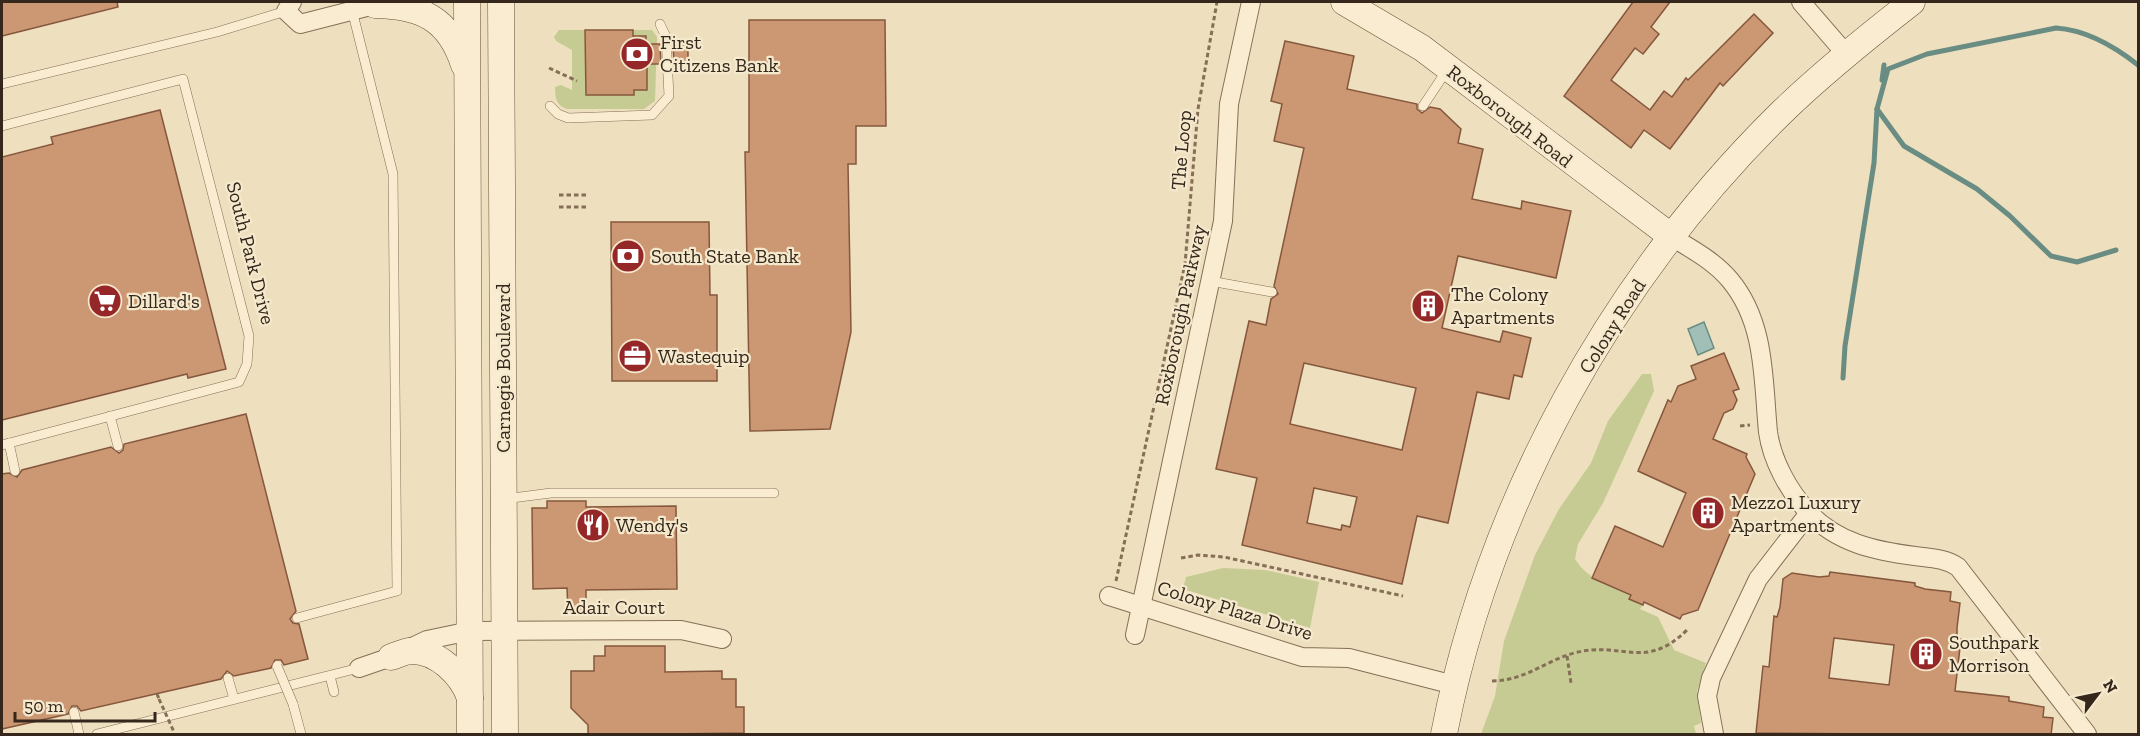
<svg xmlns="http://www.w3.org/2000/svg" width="2140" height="736" font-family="'Zilla Slab',serif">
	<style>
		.green { fill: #c5cb92 }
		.water { fill: #a1bfb6; stroke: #698c83; stroke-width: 1.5 }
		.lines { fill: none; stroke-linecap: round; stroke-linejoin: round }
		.stream { stroke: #698c83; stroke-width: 5 }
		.building { fill: #cc9773; stroke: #85583d; stroke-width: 1.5; fill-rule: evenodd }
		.lane-casing { stroke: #866f57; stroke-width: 10 }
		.street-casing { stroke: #866f57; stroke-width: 20 }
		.secondary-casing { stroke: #67503a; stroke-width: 27 }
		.path { stroke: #866f57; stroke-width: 3; stroke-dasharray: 4.5 3; stroke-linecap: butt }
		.lane { stroke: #f9ecd1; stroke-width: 9 }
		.street { stroke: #f9ecd1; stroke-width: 18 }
		.secondary { stroke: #f9ecd1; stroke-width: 26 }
		.lane-bridge-casing { stroke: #866f57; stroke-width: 10; stroke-linecap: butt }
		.path-bridge { stroke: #866f57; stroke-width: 3; stroke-dasharray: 4.5 3; stroke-linecap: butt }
		.lane-bridge { stroke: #f9ecd1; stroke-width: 9 }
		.labels { text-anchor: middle; stroke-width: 4.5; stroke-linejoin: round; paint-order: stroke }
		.poi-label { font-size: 20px; fill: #35271b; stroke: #f5e9cd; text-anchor: start }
		.street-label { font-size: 20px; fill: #35271b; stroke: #f5e9cd }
	</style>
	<rect width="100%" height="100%" fill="#eedfbe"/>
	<!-- green -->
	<g class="green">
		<path d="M559,30H652L657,37L655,101L644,109H567C556,105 555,98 555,87L561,85L572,90V50L556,41L554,37Z"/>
		<path d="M1642,374H1651L1654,391L1603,503L1578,544L1575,559C1588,580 1610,586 1631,595L1630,599L1643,605L1640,609L1658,617L1674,650L1706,663L1697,691L1701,723L1694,726L1696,734H1481L1495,696L1504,641L1535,555L1559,509L1591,463L1608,421Z"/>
		<path d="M1223,568L1265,570L1319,582L1310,628L1183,589L1186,577Z"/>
	</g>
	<!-- water -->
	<path class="water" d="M1704,322L1714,348L1698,355L1688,329Z"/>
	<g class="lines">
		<!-- stream -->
		<g class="stream">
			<path d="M1882,80L1884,65"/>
			<path d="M1877,109L1904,146L1977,189L2010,216L2051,256L2077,262L2116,250"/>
			<path d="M1843,378L1845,346L1874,163L1877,109L1888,69L1927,54L2056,28C2087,30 2114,46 2138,65"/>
		</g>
	</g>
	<!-- building -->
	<g class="building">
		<path d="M2,2H117L118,7L2,36Z"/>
		<path d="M1633,2H1670L1651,27L1659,34L1643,54L1635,48L1611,80L1650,110L1664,91L1672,97L1686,78L1688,80L1754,14L1773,33L1723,86L1720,83L1670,149L1644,130L1631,148L1564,96Z"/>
		<path d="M749,20H885L886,126H856V164H848L851,332L830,429L750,431L745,152H749Z"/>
		<path d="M585,30H633V36H646V44H660L661,64H647V90H634V95H586Z"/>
		<path d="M1285,41L1354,56L1347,89L1417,104V109L1422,113L1430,107L1440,109L1461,129L1458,143L1483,149L1472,199L1521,209L1522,201L1571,211L1556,278L1458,256L1442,328L1500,342L1503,331L1531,338L1522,377L1514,375L1509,399L1477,392L1448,523L1417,516L1402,584L1242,545L1257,478L1216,469L1249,321L1266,325L1271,299L1278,294L1274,286L1304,148L1274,141L1282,104L1271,101ZM1304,363L1416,388L1402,450L1290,424ZM1314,488L1357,497L1350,527L1342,525L1341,530L1307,523Z"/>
		<path d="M673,44H688V64H674Z"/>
		<path d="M160,110L226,369L188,378L187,374L2,420V157L53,144L51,137Z"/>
		<path d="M611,222H709L710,295H717V381H612Z"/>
		<path d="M1724,353L1739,389L1733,391L1737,400L1733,409L1724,413L1713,439L1747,454L1746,457L1755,474L1698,610L1682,615L1680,619L1644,602L1643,605L1629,599L1631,595L1592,578L1615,526L1663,547L1686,493L1638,471L1668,400L1671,402L1678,386L1696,379L1691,366Z"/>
		<path d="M246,414L296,611L290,619L293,623L299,624L308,659L284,665L281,660H275L271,668L234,676L227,671L221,679L81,711L77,706H72L68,714L2,729V474L9,473L17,477L22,470L111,447L119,453L123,450L124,444Z"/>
		<path d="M547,501H586V507L676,506L677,589L586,590V612H568L567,588L533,589L532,508H547Z"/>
		<path d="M1830,572L1915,583V586L1925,589L1951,592L1950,601L1960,603L1957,628V638L1961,639L1955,691L2009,697V701L2044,707L2043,717L2053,718L2051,735L1756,733L1763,666L1769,667L1774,616L1777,617L1780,607L1783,579L1792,573L1819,577L1829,576ZM1834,638L1894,645L1889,685L1829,678Z"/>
		<path d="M605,646H665V672L722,671V679H736V707H744V733L588,735V725L571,708V671H594V656H605Z"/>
	</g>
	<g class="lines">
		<defs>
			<g id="lane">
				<path d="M2,84L217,32L286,11"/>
				<path d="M550,106L558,114L568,118L652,115L669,96L666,37L660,24"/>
				<path d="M1423,106L1447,70"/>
				<path d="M2,126L183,79L249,336L247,364L239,382L2,445"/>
				<path d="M1210,281L1272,292"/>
				<path d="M110,416L118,446"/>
				<path d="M9,443L15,471"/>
				<path d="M504,499L551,493H774"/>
				<path d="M297,618L397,591L393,174L350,2"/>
				<path d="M330,676L334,692"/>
				<path d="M228,678L234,699"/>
				<path d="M293,704L301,734"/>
				<path d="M74,712L79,734"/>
				<path d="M97,734L359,668"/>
			</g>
			<g id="street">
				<path d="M292,2L286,11L300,24L386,2"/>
				<path d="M1801,2L1846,54"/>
				<path d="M1672,237C1693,250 1714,261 1730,280C1766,323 1763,381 1768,432C1772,461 1789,491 1808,512C1837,543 1875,551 1915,556C1930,558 1945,558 1958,567L2087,734"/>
				<path d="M1109,596L1302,657L1349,658L1454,685"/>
				<path d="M1135,635L1223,221L1229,104L1251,2"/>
				<path d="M359,668L391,657L427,640L470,631L681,630L722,639"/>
				<path d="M1714,734L1707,696L1711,678L1758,579L1809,513"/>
			</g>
			<g id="secondary">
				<path d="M467,2L470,734"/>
				<path d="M501,2L505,734"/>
				<path d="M1344,2L1422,48L1672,237"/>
				<path d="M375,5C421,6 449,18 464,65"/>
				<path d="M391,657C397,655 404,652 409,651C437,649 462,675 470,698"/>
				<path d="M1444,734C1489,502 1612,279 1781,113C1822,73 1867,37 1912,2"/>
			</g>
		</defs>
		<!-- lane casing -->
		<use href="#lane" class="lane-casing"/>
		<!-- street casing -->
		<use href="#street" class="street-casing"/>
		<!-- secondary casing -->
		<use href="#secondary" class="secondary-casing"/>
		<!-- path -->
		<g class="path">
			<path d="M549,68L577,81"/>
			<path d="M559,195H589"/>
			<path d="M559,207H589"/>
			<path d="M1740,426L1750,425"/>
			<path d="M1181,558L1198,555L1224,557L1403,596"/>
			<path d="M1116,581L1185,264L1198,109L1217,2"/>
			<path d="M1567,656L1571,683"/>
			<path d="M1492,681C1524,681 1545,661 1574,653C1622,640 1644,672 1687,630"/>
			<path d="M157,694L159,699"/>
		</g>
		<!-- lane -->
		<use href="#lane" class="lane"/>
		<!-- street -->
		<use href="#street" class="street"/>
		<!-- secondary -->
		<use href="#secondary" class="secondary"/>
		<defs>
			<path id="lane-bridge" d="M277,666L293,704"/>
		</defs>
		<!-- lane-bridge casing -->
		<use href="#lane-bridge" class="lane-bridge-casing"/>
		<!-- path-bridge -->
		<path class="path-bridge" d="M159,699L174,732"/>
		<!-- lane-bridge -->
		<use href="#lane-bridge" class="lane-bridge"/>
	</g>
	<!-- icons -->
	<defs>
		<symbol id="bank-disc" viewBox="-11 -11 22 22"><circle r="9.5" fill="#952729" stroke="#f5e9cd"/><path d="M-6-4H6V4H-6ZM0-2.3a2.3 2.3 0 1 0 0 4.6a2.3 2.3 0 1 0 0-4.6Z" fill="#fff"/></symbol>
		<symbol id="supermarket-disc" viewBox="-11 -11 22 22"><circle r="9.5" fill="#952729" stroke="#f5e9cd"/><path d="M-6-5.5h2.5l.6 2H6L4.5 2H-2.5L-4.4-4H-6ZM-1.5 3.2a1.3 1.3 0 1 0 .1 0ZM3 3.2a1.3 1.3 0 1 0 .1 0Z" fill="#fff"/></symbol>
		<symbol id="building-disc" viewBox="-11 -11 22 22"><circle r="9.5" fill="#952729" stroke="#f5e9cd"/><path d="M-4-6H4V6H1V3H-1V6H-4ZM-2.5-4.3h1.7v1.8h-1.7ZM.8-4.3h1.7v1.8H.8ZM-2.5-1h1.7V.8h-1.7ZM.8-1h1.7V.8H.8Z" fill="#fff"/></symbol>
		<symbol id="office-disc" viewBox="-11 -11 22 22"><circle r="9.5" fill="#952729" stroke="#f5e9cd"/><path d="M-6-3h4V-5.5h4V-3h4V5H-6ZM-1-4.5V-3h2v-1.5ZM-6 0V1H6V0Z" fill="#fff"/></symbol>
		<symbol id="restaurant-disc" viewBox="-11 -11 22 22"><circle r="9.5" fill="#952729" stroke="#f5e9cd"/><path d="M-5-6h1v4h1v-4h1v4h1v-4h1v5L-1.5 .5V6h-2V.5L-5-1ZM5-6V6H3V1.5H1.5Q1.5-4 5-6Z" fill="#fff"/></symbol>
	</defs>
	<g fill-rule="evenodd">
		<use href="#bank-disc" x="618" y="35" width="38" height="38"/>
		<use href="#bank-disc" x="609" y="237" width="38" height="38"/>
		<use href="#supermarket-disc" x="86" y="282" width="38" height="38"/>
		<use href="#building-disc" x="1409" y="287" width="38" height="38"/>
		<use href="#office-disc" x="616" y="337" width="38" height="38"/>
		<use href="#building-disc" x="1689" y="494" width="38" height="38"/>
		<use href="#restaurant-disc" x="574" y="506" width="38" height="38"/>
		<use href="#building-disc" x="1907" y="635" width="38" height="38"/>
	</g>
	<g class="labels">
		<!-- poi labels -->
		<g class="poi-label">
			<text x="660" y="49">First<tspan x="660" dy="23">Citizens Bank</tspan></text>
			<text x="651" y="263">South State Bank</text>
			<text x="1451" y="301">The Colony<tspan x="1451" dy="23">Apartments</tspan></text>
			<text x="128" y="308">Dillard's</text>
			<text x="658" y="363">Wastequip</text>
			<text x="1731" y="509">Mezzo1 Luxury<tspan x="1731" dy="23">Apartments</tspan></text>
			<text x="616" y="532">Wendy's</text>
			<text x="1949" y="649">Southpark<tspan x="1949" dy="23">Morrison</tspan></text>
		</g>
		<!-- street labels -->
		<g class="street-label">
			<text transform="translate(1510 116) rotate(38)" y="7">Roxborough Road</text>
			<text transform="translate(1181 150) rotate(-85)" y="7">The Loop</text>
			<text transform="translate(251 253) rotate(76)" y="7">South Park Drive</text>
			<text transform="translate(1180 315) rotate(-78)" y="7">Roxborough Parkway</text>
			<text transform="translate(1612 326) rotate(-58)" y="7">Colony Road</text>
			<text transform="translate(503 368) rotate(-90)" y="7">Carnegie Boulevard</text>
			<text x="614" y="614">Adair Court</text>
			<text transform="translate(1235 610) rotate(17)" y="7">Colony Plaza Drive</text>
		</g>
	</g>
	<!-- border -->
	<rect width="2140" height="736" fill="none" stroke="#35271b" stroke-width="6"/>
	<!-- north arrow -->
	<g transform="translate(2098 694) rotate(58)" stroke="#f5e9cd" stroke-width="4.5" paint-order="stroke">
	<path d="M0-4.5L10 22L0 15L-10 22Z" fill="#35271b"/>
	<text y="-9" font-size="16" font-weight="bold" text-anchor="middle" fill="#35271b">N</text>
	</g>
	<!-- scale -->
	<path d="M15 712v9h140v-9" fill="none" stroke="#35271b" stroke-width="3"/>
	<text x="24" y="712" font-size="18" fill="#35271b" stroke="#f5e9cd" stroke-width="4.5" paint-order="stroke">50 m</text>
</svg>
